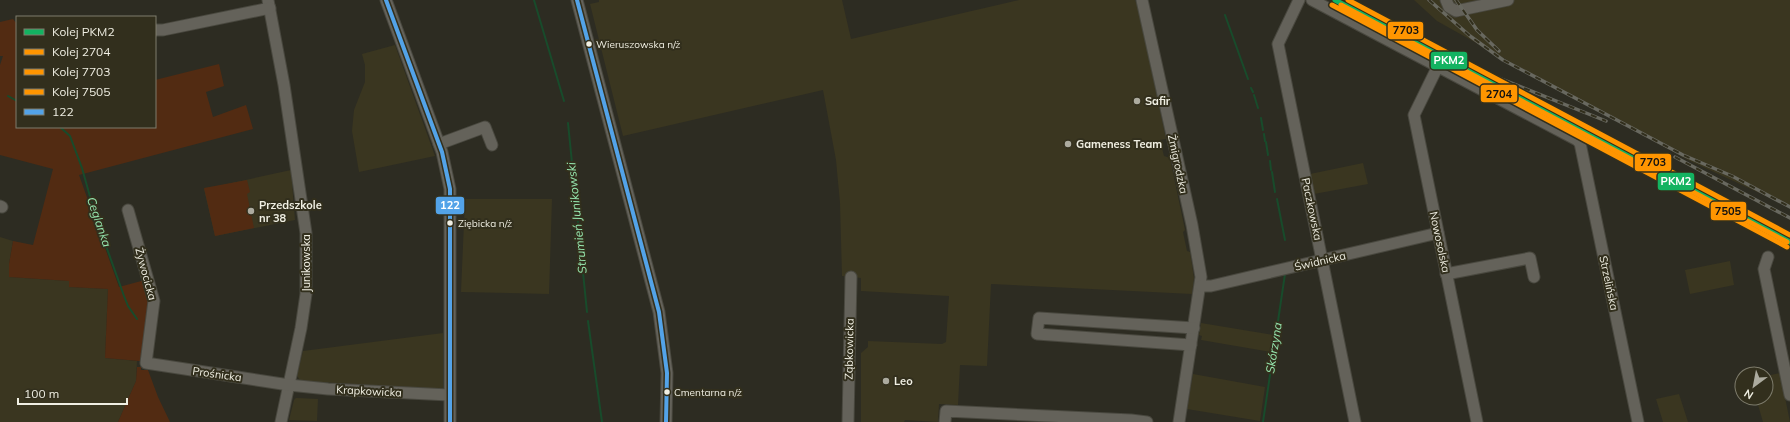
<svg xmlns="http://www.w3.org/2000/svg" width="1790" height="422" font-family="Mulish,sans-serif">
	<style>
		.built { fill: #3a3620 }
		.green { fill: #522b12 }
		.lines { fill: none; stroke-linecap: round; stroke-linejoin: round }
		.stream { stroke: #184b2b; stroke-width: 2 }
		.minor-casing { stroke: #49483f; stroke-width: 13 }
		.minor { stroke: #64625a; stroke-width: 11 }
		.rail-casing { stroke: #68685f; stroke-width: 3.5 }
		.rail { stroke: #322f1d; stroke-width: 2; stroke-dasharray: 6; stroke-linecap: butt }
		.bus-1-casing { stroke: #322f1d; stroke-width: 7 }
		.bus-1 { stroke: #53a3e8; stroke-width: 4 }
		.rail-1-casing { stroke: #322f1d; stroke-width: 8 }
		.rail-2-casing { stroke: #322f1d; stroke-width: 8 }
		.rail-3-casing { stroke: #322f1d; stroke-width: 8 }
		.rail-4-casing { stroke: #322f1d; stroke-width: 8 }
		.rail-1 { stroke: #13b361; stroke-width: 5 }
		.rail-2 { stroke: #ff9500; stroke-width: 5 }
		.rail-3 { stroke: #ff9500; stroke-width: 5 }
		.rail-4 { stroke: #ff9500; stroke-width: 5 }
		.bus-dot { fill: #f0efe3; stroke: #322f1d; stroke-width: 1.5 }
		.poi-dot { fill: #acab9f; stroke: #322f1d; stroke-width: 1.5 }
		.labels { text-anchor: middle; stroke-width: 4; stroke-linejoin: round; paint-order: stroke }
		.bus-label { font-size: 10px; fill: #f0efe3; stroke: #322f1d; text-anchor: start }
		.poi-label { font-size: 11px; font-weight: bold; fill: #f0efe3; stroke: #322f1d; text-anchor: start }
		.street-label { font-size: 11px; fill: #f0efe3; stroke: #322f1d }
		.water-label { font-size: 12px; font-style: italic; fill: #96e7af; stroke: #322f1d }
		.line-badge { stroke: #322f1d; stroke-width: 1.5 }
		.badge-label { font-size: 11px; text-anchor: middle; font-weight: bold; fill: #fff }
		.pale-badge-label { font-size: 11px; text-anchor: middle; font-weight: bold; fill: #111 }
	</style>
	<rect width="100%" height="100%" fill="#2d2c22"/>
	<!-- built -->
	<g class="built">
		<path d="M599,0H842L851,39L1019,0H1135L1136,3L1139,5L1151,62L1150,63L1166,139L1160,140L1164,156L1170,158L1185,230L1183,232L1187,251L1190,252L1194,278L1192,294L991,284L987,366L960,365L958,405L939,404L938,422L905,420L904,422H861V353L868,347V341L942,344L946,342L949,296L861,291V278L842,276L840,203L836,160L823,90L623,136L590,4L599,2Z"/>
		<path d="M1414,0H1790V207L1688,160L1564,92L1437,21Z"/>
		<path d="M395,45L435,156L359,172L352,131L354,110L365,82V65L362,54Z"/>
		<path d="M1363,163L1368,184L1314,194L1310,174Z"/>
		<path d="M291,170L295,220L215,236L204,189Z"/>
		<path d="M1721,197L1790,233V245L1716,206Z"/>
		<path d="M465,199H552L549,294L461,292Z"/>
		<path d="M0,237L13,241L9,264V277L69,281V287L108,289L105,358L137,361L136,381L118,422H0Z"/>
		<path d="M1730,261L1734,285L1690,294L1685,270Z"/>
		<path d="M1201,323L1273,335L1271,352L1201,340L1202,336L1199,335Z"/>
		<path d="M443,333V389L301,381L297,376L303,351Z"/>
		<path d="M1780,373L1790,422H1763L1756,398H1766V376Z"/>
		<path d="M1193,374L1265,387L1260,421L1187,409Z"/>
		<path d="M1679,394L1688,422H1663L1656,399Z"/>
		<path d="M296,398L318,399L317,421L289,420L294,400Z"/>
	</g>
	<!-- green -->
	<g class="green">
		<path d="M13,19L17,24V127H155V80L219,64L224,86L206,92L213,117L246,105L253,129L79,175L119,287L145,280L151,302L141,361H139L105,358L108,289L69,287V281L9,277V264L13,241L33,245L53,169L0,155V65L3,56H0V22Z"/>
		<path d="M247,180L250,192L247,194L254,228L215,236L204,188Z"/>
		<path d="M137,367H141V370H148L158,397L170,422H118L136,381Z"/>
	</g>
	<g class="lines">
		<!-- stream -->
		<g class="stream">
			<path d="M534,0L564,101"/>
			<path d="M1225,15L1248,79"/>
			<path d="M1251,88L1253,92"/>
			<path d="M1254,95L1258,108"/>
			<path d="M8,96L17,101"/>
			<path d="M1261,118L1263,130"/>
			<path d="M568,123L587,312"/>
			<path d="M60,127L70,136L82,168L96,218L124,296L128,306L137,319"/>
			<path d="M1264,134L1265,141"/>
			<path d="M1266,142L1268,155"/>
			<path d="M1270,161L1271,170"/>
			<path d="M1272,172L1275,192"/>
			<path d="M1277,199L1285,240"/>
			<path d="M588,321L602,422"/>
			<path d="M1263,422L1285,274"/>
		</g>
		<defs>
			<g id="minor">
				<path d="M268,0L284,85L306,233V294L301,328L281,422"/>
				<path d="M386,0L442,152L450,189V422"/>
				<path d="M577,0L659,312L667,373L666,422"/>
				<path d="M1142,0L1192,225L1201,277L1179,422"/>
				<path d="M1299,0L1278,44L1355,422"/>
				<path d="M1312,0L1577,140L1580,143L1638,422"/>
				<path d="M1446,0L1449,7L1456,11L1508,0"/>
				<path d="M155,30H163L270,8"/>
				<path d="M1438,66L1414,115L1477,422"/>
				<path d="M439,144L485,127L492,145"/>
				<path d="M0,206L2,207"/>
				<path d="M128,210L154,301L146,363L289,385L328,389L449,395"/>
				<path d="M1768,257L1764,269L1790,395"/>
				<path d="M1446,274L1530,258L1534,277"/>
				<path d="M1201,286H1211L1438,233"/>
				<path d="M1191,345L1037,334L1039,318L1194,328"/>
				<path d="M848,422L851,277"/>
				<path d="M945,422L946,411L1131,420L1147,422"/>
			</g>
		</defs>
		<!-- minor casing -->
		<use href="#minor" class="minor-casing"/>
		<!-- minor -->
		<use href="#minor" class="minor"/>
		<defs>
			<g id="rail">
				<path d="M1429,0L1470,36L1503,60L1683,155L1732,176L1790,207"/>
				<path d="M1456,0L1477,30L1499,51"/>
				<path d="M1447,55L1474,68L1606,121"/>
				<path d="M1675,157L1790,218"/>
			</g>
		</defs>
		<!-- rail casing -->
		<use href="#rail" class="rail-casing"/>
		<!-- rail -->
		<use href="#rail" class="rail"/>
		<defs>
			<g id="bus-1">
				<path d="M386,0L442,152L450,189V422"/>
				<path d="M577,0L659,312L667,373L666,422"/>
			</g>
		</defs>
		<!-- bus-1 casing -->
		<use href="#bus-1" class="bus-1-casing"/>
		<!-- bus-1 -->
		<use href="#bus-1" class="bus-1"/>
		<defs>
			<path id="rail-1" d="M1335,0L1790,242"/>
			<path id="rail-2" d="M1332,5L1787,247"/>
			<path id="rail-3" d="M1348,0L1790,235"/>
			<path id="rail-4" d="M1341,5L1787,242"/>
		</defs>
		<!-- rail-1 casing -->
		<use href="#rail-1" class="rail-1-casing"/>
		<!-- rail-2 casing -->
		<use href="#rail-2" class="rail-2-casing"/>
		<!-- rail-3 casing -->
		<use href="#rail-3" class="rail-3-casing"/>
		<!-- rail-4 casing -->
		<use href="#rail-4" class="rail-4-casing"/>
		<!-- rail-1 -->
		<use href="#rail-1" class="rail-1"/>
		<!-- rail-2 -->
		<use href="#rail-2" class="rail-2"/>
		<!-- rail-3 -->
		<use href="#rail-3" class="rail-3"/>
		<!-- rail-4 -->
		<use href="#rail-4" class="rail-4"/>
	</g>
	<!-- markers -->
	<g class="bus-dot">
		<circle cx="589" cy="44" r="3.5"/>
		<circle cx="450" cy="223" r="3.5"/>
		<circle cx="667" cy="392" r="3.5"/>
	</g>
	<g class="poi-dot">
		<circle cx="1137" cy="101" r="4"/>
		<circle cx="1068" cy="144" r="4"/>
		<circle cx="251" cy="211" r="4"/>
		<circle cx="886" cy="381" r="4"/>
	</g>
	<g class="labels">
		<!-- bus labels -->
		<g class="bus-label">
			<text x="596" y="48">Wieruszowska n/ż</text>
			<text x="458" y="227">Ziębicka n/ż</text>
			<text x="674" y="396">Cmentarna n/ż</text>
		</g>
		<!-- poi labels -->
		<g class="poi-label">
			<text x="1145" y="105">Safir</text>
			<text x="1076" y="148">Gameness Team</text>
			<text x="259" y="209">Przedszkole<tspan x="259" dy="13">nr 38</tspan></text>
			<text x="894" y="385">Leo</text>
		</g>
		<!-- street labels -->
		<g class="street-label">
			<text transform="translate(1178 164) rotate(78)" y="4">Żmigrodzka</text>
			<text transform="translate(1312 209) rotate(78)" y="4">Paczkowska</text>
			<text transform="translate(1440 242) rotate(78)" y="4">Nowosolska</text>
			<text transform="translate(1320 261) rotate(-13)" y="4">Świdnicka</text>
			<text transform="translate(306 263) rotate(-90)" y="4">Junikowska</text>
			<text transform="translate(146 274) rotate(75)" y="4">Żywocicka</text>
			<text transform="translate(1609 283) rotate(78)" y="4">Strzelińska</text>
			<text transform="translate(849 349) rotate(-89)" y="4">Ząbkowicka</text>
			<text transform="translate(217 374) rotate(8)" y="4">Prośnicka</text>
			<text transform="translate(369 391) rotate(3)" y="4">Krapkowicka</text>
		</g>
		<!-- water labels -->
		<g class="water-label">
			<text transform="translate(577 218) rotate(-96)" y="4">Strumień Junikowski</text>
			<text transform="translate(99 222) rotate(71)" y="4">Ceglanka</text>
			<text transform="translate(1274 348) rotate(-81)" y="4">Skórzyna</text>
		</g>
	</g>
	<g class="line-badge">
		<rect x="1387" y="21" width="37" height="19" rx="4" fill="#ff9500"/>
		<rect x="1430" y="51" width="38" height="19" rx="4" fill="#13b361"/>
		<rect x="1480" y="84" width="38" height="19" rx="4" fill="#ff9500"/>
		<rect x="1634" y="153" width="38" height="19" rx="4" fill="#ff9500"/>
		<rect x="1657" y="172" width="38" height="19" rx="4" fill="#13b361"/>
		<rect x="435" y="196" width="30" height="19" rx="4" fill="#53a3e8"/>
		<rect x="1710" y="201" width="37" height="20" rx="4" fill="#ff9500"/>
	</g>
	<g class="badge-label">
		<text x="1449" y="64">PKM2</text>
		<text x="1676" y="185">PKM2</text>
		<text x="450" y="209">122</text>
	</g>
	<g class="pale-badge-label">
		<text x="1406" y="34">7703</text>
		<text x="1499" y="98">2704</text>
		<text x="1653" y="166">7703</text>
		<text x="1728" y="215">7505</text>
	</g>
	<!-- legend -->
	<rect x="16" y="16" width="140" height="112" fill="#322f1d" stroke="#7e7c6c"/>
	<rect x="24" y="29" width="20" height="6" fill="#13b361" stroke="#7e7c6c"/>
	<text x="52" y="36" font-size="12" fill="#f0efe3">Kolej PKM2</text>
	<rect x="24" y="49" width="20" height="6" fill="#ff9500" stroke="#7e7c6c"/>
	<text x="52" y="56" font-size="12" fill="#f0efe3">Kolej 2704</text>
	<rect x="24" y="69" width="20" height="6" fill="#ff9500" stroke="#7e7c6c"/>
	<text x="52" y="76" font-size="12" fill="#f0efe3">Kolej 7703</text>
	<rect x="24" y="89" width="20" height="6" fill="#ff9500" stroke="#7e7c6c"/>
	<text x="52" y="96" font-size="12" fill="#f0efe3">Kolej 7505</text>
	<rect x="24" y="109" width="20" height="6" fill="#53a3e8" stroke="#7e7c6c"/>
	<text x="52" y="116" font-size="12" fill="#f0efe3">122</text>
	<!-- north arrow -->
	<g transform="translate(1754 386) rotate(212)"><circle r="19" fill="#322f1d" stroke="#7e7c6c"/>
	<path d="M0-3L7 15L0 10L-7 15Z" fill="#acab9f"/>
	<text y="-6" font-size="11" font-weight="bold" text-anchor="middle" fill="#f0efe3">N</text>
	</g>
	<!-- scale -->
	<path d="M18 398v6h109v-6" fill="none" stroke="#f0efe3" stroke-width="2"/>
	<text x="24" y="398" font-size="12" fill="#f0efe3" stroke="#322f1d" stroke-width="3" paint-order="stroke">100 m</text>
</svg>
